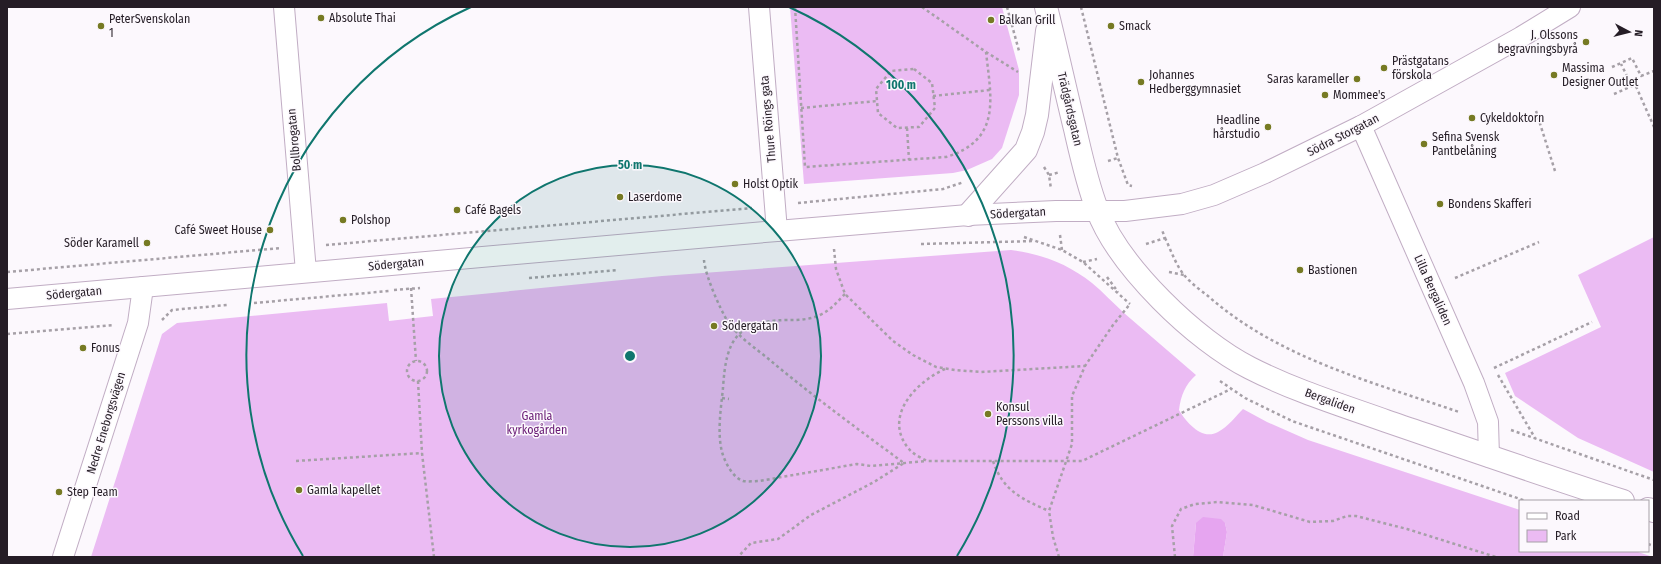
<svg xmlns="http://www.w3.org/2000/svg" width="1661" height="564" font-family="'Fira Sans Condensed',sans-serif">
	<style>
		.green { fill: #ebbbf3 }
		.water { fill: #e6a5f0 }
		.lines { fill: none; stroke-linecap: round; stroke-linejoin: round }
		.street-casing { stroke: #c1adc4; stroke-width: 22 }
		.secondary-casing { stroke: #c1adc4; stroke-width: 24 }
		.path { stroke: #a6a0a7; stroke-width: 2.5; stroke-dasharray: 3 3; stroke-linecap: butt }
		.street { stroke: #fff; stroke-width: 20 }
		.secondary { stroke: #fff; stroke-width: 22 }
		.ring { fill: none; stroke: #0f766e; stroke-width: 2 }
		.poi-dot { fill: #767a23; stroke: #fcf8fd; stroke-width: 1.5 }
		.labels { text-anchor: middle; stroke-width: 3; stroke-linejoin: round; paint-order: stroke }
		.poi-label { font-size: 12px; fill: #251d26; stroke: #fcf8fd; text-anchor: start }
		.street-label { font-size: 12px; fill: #251d26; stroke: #fcf8fd }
		.park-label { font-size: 12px; fill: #681a74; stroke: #fcf8fd }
		.centre { fill: #0f766e; stroke: #fcf8fd; stroke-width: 2 }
		.ring-label { font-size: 12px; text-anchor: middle; font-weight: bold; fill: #0f766e; stroke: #fcf8fd; stroke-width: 3; stroke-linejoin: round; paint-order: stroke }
	</style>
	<rect width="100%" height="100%" fill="#fcf8fd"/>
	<!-- green -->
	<g class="green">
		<path d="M790,7H1002L1019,70V95L1002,148L992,159L967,170L953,173L804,184Z"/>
		<path d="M1654,237V472L1578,438L1515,396L1505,373L1601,327L1578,275Z"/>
		<path d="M1011,250C1042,254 1068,264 1092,283C1103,292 1113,303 1124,313C1148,334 1172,354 1196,375C1185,385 1181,395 1179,410C1186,422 1202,441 1218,432C1228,427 1236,416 1243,409L1267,422L1308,440L1520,510V551H1635L1653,557H1223L1227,532L1225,523H1196L1193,557H91L162,334L177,323L387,303L389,321L433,316L431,299L662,276Z"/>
	</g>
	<!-- water -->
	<path class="water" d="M1203,517L1221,519L1225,523L1227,532L1223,557H1193L1196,523Z"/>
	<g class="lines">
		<defs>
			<g id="street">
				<path d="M284,7L306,272"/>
				<path d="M759,7L777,231"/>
				<path d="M1361,126L1474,383L1488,422L1489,457"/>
				<path d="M7,299L777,231L968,215L1056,211H1125L1182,204L1214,195L1265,173L1361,126L1521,37L1570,7"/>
				<path d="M63,557L138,323L143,287"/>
			</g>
			<g id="secondary">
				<path d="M1046,7C1056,47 1065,88 1075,129C1081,155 1087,183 1097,209C1118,266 1196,341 1250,368C1293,390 1341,405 1386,421C1465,448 1543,475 1623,501"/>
				<path d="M968,215L1026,150L1033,132L1037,115L1047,31"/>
				<path d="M1648,509L1654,511"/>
			</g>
		</defs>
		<!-- street casing -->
		<use href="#street" class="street-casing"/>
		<!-- secondary casing -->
		<use href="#secondary" class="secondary-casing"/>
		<!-- path -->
		<g class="path">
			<path d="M795,7L805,167L946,157C1002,140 991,98 986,52"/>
			<path d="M922,7L986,52L1018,72"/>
			<path d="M1007,7L1019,51"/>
			<path d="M1081,7L1118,158L1128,185L1132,186"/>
			<path d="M1612,67L1632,58L1641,76L1654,71"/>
			<path d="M914,69L932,83L935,108L919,127L897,128L878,113L876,89L891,71Z"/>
			<path d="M1632,86L1635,84L1654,127"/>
			<path d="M1614,94L1632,86L1621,64"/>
			<path d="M933,96L990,90"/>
			<path d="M801,108L877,101"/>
			<path d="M1536,111L1555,171"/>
			<path d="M907,128L909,160"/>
			<path d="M1108,161L1118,158"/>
			<path d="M1044,167L1049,175L1051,189"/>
			<path d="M1049,175L1060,172"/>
			<path d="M798,203L943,189L964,182"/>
			<path d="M1060,235L1062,250"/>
			<path d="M1024,237L1062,250L1083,262L1130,304"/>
			<path d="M1165,238C1171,250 1176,266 1185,276C1191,283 1200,290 1208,296C1278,358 1372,382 1459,412"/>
			<path d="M921,244L1035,241"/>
			<path d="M1146,244L1165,238L1162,230"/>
			<path d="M326,245L752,208"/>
			<path d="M834,249L836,269L845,294L893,341L913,355L936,367L955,370L981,372L1085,366"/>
			<path d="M704,260C705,275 720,309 728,322C739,338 757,349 771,361C814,397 859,430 904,463L874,482L811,515L778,539L751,543L738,557"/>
			<path d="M1083,262L1097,259"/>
			<path d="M7,272L281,248"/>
			<path d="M1169,272L1184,275"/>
			<path d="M1107,277L1118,292"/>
			<path d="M529,278L618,270"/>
			<path d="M1455,278L1539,242"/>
			<path d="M411,288L416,361"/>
			<path d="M394,290L420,288"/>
			<path d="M845,294C837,302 831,310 820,315C809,320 798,320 787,320C736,321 726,340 723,388C721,408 717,432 722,452C725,462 732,477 743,481C748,482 754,481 759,481L857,464L871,466L927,461"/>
			<path d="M254,303L389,291"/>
			<path d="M162,320L172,310L227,305"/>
			<path d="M7,334L114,325"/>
			<circle cx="417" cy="371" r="10"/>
			<path d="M1494,368L1592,322"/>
			<path d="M945,369C916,382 882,417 909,449C913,454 921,458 927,461H1082L1231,389"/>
			<path d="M1498,375L1535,438"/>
			<path d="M418,381L422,453L434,557"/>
			<path d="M1220,381L1245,398L1292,421L1526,501"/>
			<path d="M722,398L729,399"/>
			<path d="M1511,430L1654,480"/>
			<path d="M296,461L422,453"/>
			<path d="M993,461C1003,491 1022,499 1049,511"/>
			<path d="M1648,544L1654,546"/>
			<path d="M1059,557L1053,537L1049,511L1072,444V396L1085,366L1113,325L1130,304"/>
			<path d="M1175,557L1172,526L1181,509L1195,504L1218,502L1253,505L1310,522L1333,521L1347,516H1356L1407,529L1496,557"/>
		</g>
		<!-- street -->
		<use href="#street" class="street"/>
		<!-- secondary -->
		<use href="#secondary" class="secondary"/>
	</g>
	<!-- distance rings -->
	<circle cx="630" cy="356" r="191" fill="#0f766e" fill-opacity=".12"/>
	<g class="ring">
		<circle cx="630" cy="356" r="191"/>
		<path d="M303 556A383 383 0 0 1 471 7M789 7A383 383 0 0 1 957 556"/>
	</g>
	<!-- markers -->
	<g class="poi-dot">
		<circle cx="321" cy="18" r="4"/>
		<circle cx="991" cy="20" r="4"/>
		<circle cx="101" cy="26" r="4"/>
		<circle cx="1111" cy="26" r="4"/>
		<circle cx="1586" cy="42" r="4"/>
		<circle cx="1384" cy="68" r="4"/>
		<circle cx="1554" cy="75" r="4"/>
		<circle cx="1357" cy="79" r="4"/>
		<circle cx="1141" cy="82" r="4"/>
		<circle cx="1325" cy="95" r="4"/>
		<circle cx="1472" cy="118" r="4"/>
		<circle cx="1268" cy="127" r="4"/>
		<circle cx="1424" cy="144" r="4"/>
		<circle cx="735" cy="184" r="4"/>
		<circle cx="620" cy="197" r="4"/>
		<circle cx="1440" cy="204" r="4"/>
		<circle cx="457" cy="210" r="4"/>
		<circle cx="343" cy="220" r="4"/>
		<circle cx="270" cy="230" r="4"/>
		<circle cx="147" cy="243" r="4"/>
		<circle cx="1300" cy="270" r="4"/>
		<circle cx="714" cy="326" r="4"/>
		<circle cx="83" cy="348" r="4"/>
		<circle cx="988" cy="414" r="4"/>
		<circle cx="299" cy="490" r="4"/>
		<circle cx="59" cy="492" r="4"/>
	</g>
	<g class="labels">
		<!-- poi labels -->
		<g class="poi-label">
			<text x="329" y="22">Absolute Thai</text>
			<text x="109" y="23">PeterSvenskolan<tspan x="109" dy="14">1</tspan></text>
			<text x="999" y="24">Balkan Grill</text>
			<text x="1119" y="30">Smack</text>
			<text x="1578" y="39" text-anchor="end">J. Olssons<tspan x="1578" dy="14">begravningsbyrå</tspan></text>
			<text x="1392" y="65">Prästgatans<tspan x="1392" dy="14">förskola</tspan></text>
			<text x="1562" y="72">Massima<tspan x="1562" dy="14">Designer Outlet</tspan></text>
			<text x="1149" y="79">Johannes<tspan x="1149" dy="14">Hedberggymnasiet</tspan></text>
			<text x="1349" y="83" text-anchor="end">Saras karameller</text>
			<text x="1333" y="99">Mommee's</text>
			<text x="1480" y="122">Cykeldoktorn</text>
			<text x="1260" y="124" text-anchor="end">Headline<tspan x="1260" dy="14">hårstudio</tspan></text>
			<text x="1432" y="141">Sefina Svensk<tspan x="1432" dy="14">Pantbelåning</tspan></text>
			<text x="743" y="188">Holst Optik</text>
			<text x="628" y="201">Laserdome</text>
			<text x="1448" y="208">Bondens Skafferi</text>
			<text x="465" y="214">Café Bagels</text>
			<text x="351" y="224">Polshop</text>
			<text x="262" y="234" text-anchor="end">Café Sweet House</text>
			<text x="139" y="247" text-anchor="end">Söder Karamell</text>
			<text x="1308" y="274">Bastionen</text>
			<text x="722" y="330">Södergatan</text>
			<text x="91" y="352">Fonus</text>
			<text x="996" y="411">Konsul<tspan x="996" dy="14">Perssons villa</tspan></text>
			<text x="307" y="494">Gamla kapellet</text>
			<text x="67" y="496">Step Team</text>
		</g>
		<!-- street labels -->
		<g class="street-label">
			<text transform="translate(1070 109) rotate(77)" y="4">Trädgårdsgatan</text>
			<text transform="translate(768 119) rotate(-95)" y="4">Thure Röings gata</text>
			<text transform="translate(1343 135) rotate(-27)" y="4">Södra Storgatan</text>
			<text transform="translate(294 140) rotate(-95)" y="4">Bollbrogatan</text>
			<text transform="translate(1018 213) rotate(-3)" y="4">Södergatan</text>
			<text transform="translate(396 264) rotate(-5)" y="4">Södergatan</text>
			<text transform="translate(1433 290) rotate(66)" y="4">Lilla Bergaliden</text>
			<text transform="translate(74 293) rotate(-5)" y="4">Södergatan</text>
			<text transform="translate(1330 401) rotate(20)" y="4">Bergaliden</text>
			<text transform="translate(106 423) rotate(-73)" y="4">Nedre Eneborgsvägen</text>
		</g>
		<!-- park labels -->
		<g class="park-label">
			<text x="537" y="420">Gamla<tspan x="537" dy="14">kyrkogården</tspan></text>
		</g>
	</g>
	<circle cx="630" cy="356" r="6" class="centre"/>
	<g class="ring-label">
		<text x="901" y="89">100 m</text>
		<text x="630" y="169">50 m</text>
	</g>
	<!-- border -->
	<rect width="1661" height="564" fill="none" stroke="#251d26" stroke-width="16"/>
	<!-- legend -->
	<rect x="1519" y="500" width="130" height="52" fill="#fcf8fd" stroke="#a6a0a7"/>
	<rect x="1527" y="513" width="20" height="6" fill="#ffffff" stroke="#a6a0a7"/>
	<text x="1555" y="520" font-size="12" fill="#251d26">Road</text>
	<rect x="1527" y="530" width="20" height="12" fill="#ebbbf3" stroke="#a6a0a7"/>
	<text x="1555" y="540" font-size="12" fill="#251d26">Park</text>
	<!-- north arrow -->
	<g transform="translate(1629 32) rotate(97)" stroke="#fcf8fd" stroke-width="3" paint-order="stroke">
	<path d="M0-3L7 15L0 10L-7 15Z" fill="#251d26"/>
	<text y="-6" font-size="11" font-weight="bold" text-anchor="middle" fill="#251d26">N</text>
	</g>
</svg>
